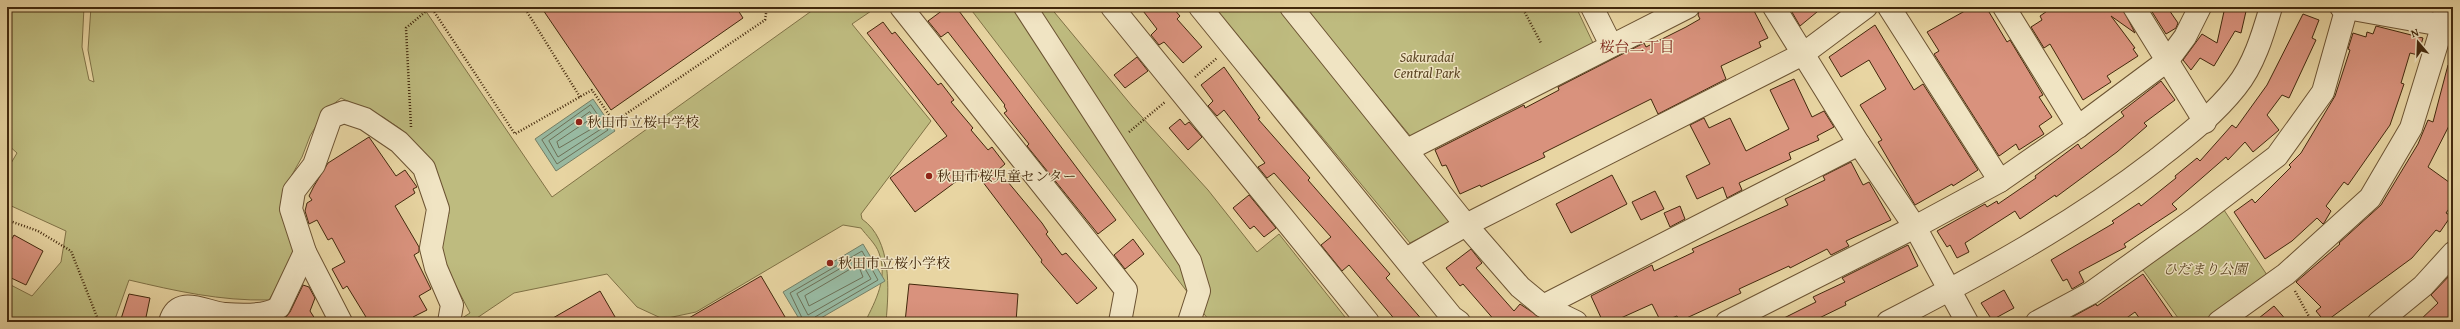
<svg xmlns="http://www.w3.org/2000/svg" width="2460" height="329" font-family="'Gentium Book Plus','Noto Serif JP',serif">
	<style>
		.green { fill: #bebb7f; stroke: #807246 }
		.water { fill: #98b9a1; stroke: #767f65 }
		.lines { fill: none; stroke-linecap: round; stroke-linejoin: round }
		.shore { stroke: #6d7056; stroke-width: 1 }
		.building { fill: #d9927d; stroke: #42280c }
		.minor-casing { stroke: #6c5332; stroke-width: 24 }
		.tertiary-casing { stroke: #6c5332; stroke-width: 24 }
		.path { stroke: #42280c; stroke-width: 2.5; stroke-dasharray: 1 2; stroke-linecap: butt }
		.minor { stroke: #f0e4c3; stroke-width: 22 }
		.tertiary { stroke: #f0e4c3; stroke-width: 22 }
		.poi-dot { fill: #8f2418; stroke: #f0e4c3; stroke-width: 1.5 }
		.labels { text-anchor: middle; stroke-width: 3; stroke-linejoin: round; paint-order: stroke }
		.park-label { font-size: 14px; font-style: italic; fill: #5b4523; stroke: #f0e4c3 }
		.poi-label { font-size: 14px; fill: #42280c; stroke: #f0e4c3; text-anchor: start }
		.neighbourhood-label { font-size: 15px; fill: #7a1f14; stroke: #f0e4c3 }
	</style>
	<rect width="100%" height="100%" fill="#e8d5a2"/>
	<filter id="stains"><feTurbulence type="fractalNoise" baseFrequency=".005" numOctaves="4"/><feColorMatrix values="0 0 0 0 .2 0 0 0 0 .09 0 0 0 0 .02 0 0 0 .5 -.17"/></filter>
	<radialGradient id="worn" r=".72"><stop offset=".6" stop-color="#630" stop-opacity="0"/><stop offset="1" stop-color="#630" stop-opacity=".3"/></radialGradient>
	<!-- green -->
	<g class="green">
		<path d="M7,7H84L82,47L89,80L94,82L88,50L91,7H423L552,197L817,7H877L852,24L931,121L861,214L862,219C892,240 889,289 886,322H865C876,300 888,278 879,253C876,244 866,235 861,228L843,225L696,312L663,319L637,307L607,274L514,293L471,322H456L470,313L444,263L441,236L449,213L434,164L402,130L383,117L341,98L325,111L310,136L302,157L284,189L280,211L295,256L269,300C220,301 176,291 129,280L114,322H7V283L32,296L61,262L66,231L7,204V170L17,153L7,144Z"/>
		<path d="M969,7H1050L1132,106L1208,190L1257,252L1279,234L1349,322H1213L1208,319Z"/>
		<path d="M1214,7H1278L1451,222L1410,243Z"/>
		<path d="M1304,7H1576L1593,43L1412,138Z"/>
		<path d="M2220,204L2269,278L2209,322H2181L2138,263Z"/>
	</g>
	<!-- water -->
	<g class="water">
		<path d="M593,99L615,131L556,171L535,139Z"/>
		<path d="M863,244L885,281L814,322H801L783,292Z"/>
	</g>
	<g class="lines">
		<!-- shore -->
		<g class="shore">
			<path d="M591,105L608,130L557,164L542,140Z"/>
			<path d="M590,112L601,129L558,157L549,141Z"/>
			<path d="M588,121L591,122L593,128L559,148L557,142Z"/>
			<path d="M859,258L871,279L808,315L797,294Z"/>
			<path d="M856,266L859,267L863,277L809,306L805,296Z"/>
			<path d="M804,322L790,293L862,251L878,280L815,317L813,322"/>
		</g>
	</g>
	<!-- building -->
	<g class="building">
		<path d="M541,7H736L743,18L611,110Z"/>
		<path d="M947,7H956L1116,220L1098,234L1027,146L1029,144L1004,113L1007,111L1004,106L1005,105L948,32L941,37L928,21Z"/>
		<path d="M1140,7H1172L1180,16L1177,19L1202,47L1183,63L1164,42L1159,45L1151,35L1157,29Z"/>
		<path d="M1700,7H1752L1768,38L1759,42L1761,47L1721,66L1726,79L1658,114L1651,99L1543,153L1545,157L1481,187L1480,185L1460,194L1446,165L1442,166L1435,150L1524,105L1525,108L1559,90L1558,87L1644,43L1646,47L1686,27L1700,19L1698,15Z"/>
		<path d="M1789,7H1823L1800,26Z"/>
		<path d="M1972,7H1986L2007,42L2010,40L2043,95L2039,97L2052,117L2039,126L2044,134L2019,150L2016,144L1999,156L1934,54L1939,51L1927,32Z"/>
		<path d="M2053,7H2122L2135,33L2111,16L2135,48L2133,49L2138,56L2107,76L2111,82L2083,100L2050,44L2044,48L2031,27L2042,20L2040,16Z"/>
		<path d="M2149,7H2167L2178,23L2176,28L2166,34Z"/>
		<path d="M2225,7H2247L2241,33L2235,31L2214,66L2200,58L2191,70L2183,60L2202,34L2217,43Z"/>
		<path d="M2303,14L2319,20L2312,38L2316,40L2289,98L2282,95L2267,115L2279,130L2253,152L2245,142L2228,160L2226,157L2172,204L2177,209L2124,244L2126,247L2079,272L2084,282L2072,289L2067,279L2063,281L2051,260L2114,223L2112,221L2139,203L2141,206L2176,178L2175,176L2197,158L2200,161L2232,125L2236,128L2267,85Z"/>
		<path d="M883,22L892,34L895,32L938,85L941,83L954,100L951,102L973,128L971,130L988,150L992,147L1005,164L998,170L1042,223L1048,232L1046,234L1062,255L1066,253L1097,288L1077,304L1041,262L1042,260L973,169L915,212L890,178L947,136L867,33Z"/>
		<path d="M1875,25L1914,90L1923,84L1978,170L1953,186L1952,184L1915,205L1878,142L1882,140L1860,105L1886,89L1869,60L1841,77L1829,57Z"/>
		<path d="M2376,26L2423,38L2418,55L2410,53L2401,83L2404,84L2390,125L2348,185L2344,182L2326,206L2331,211L2324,223L2323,224L2317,218L2292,241L2265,259L2234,212L2252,199L2255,203L2291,167L2289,165L2301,153L2335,96L2350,50L2348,49L2353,33L2366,37L2367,32L2373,34Z"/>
		<path d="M1137,57L1148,71L1125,88L1114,75Z"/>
		<path d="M2448,65H2453V118L2428,167L2453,185V203L2446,213L2451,216L2440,232L2436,230L2412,258L2325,322L2316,311L2321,307L2296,282L2340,244L2339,243L2381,205L2418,144L2428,120L2433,122Z"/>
		<path d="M1224,67L1260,118L1258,119L1310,178L1308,180L1390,274L1386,278L1424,322H1397L1349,265L1342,271L1321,245L1331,237L1274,173L1267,178L1258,167L1265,163L1224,110L1217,116L1208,106L1213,101L1201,85Z"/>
		<path d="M1794,79L1812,117L1824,111L1834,127L1817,136L1819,140L1789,153L1791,159L1739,183L1742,190L1727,198L1723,187L1697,199L1686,176L1710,164L1690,125L1704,118L1709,128L1730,118L1746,151L1789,129L1770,90Z"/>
		<path d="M2161,81L2175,100L2144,123L2147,126L2117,152L2056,197L2055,195L2020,219L2015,211L1965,243L1969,252L1957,258L1950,245L1947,247L1937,231L1985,204L1987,207L1997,201L1998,204L2036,178L2035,176L2078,144L2081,149L2124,116L2121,112Z"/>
		<path d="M1180,119L1185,125L1189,122L1202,137L1188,150L1169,128Z"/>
		<path d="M369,137L396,176L405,170L417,187L413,189L415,193L395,206L419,247V252L414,255L431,289L419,296L427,310L413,317L416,322H369L347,286L343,289L332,269L345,262L332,238L328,240L317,220L309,224L305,211L307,203L312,200L309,196L314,186L328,163Z"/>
		<path d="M1851,162L1863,185L1869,182L1891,220L1846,241L1849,246L1831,255L1827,249L1790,268L1789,266L1739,289L1741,293L1680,321L1677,316L1661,322L1652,304L1612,322H1603L1591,296L1652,265L1654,271L1694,252L1692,249L1788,205L1785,199L1825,180L1823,176Z"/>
		<path d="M1612,175L1627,204L1571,233L1556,204Z"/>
		<path d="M1655,191L1664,209L1641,220L1632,202Z"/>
		<path d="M1249,195L1276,228L1264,237L1254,226L1250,229L1233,208Z"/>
		<path d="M1680,206L1685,219L1670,227L1664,213Z"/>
		<path d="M14,235L43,251L26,285L7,276V248Z"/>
		<path d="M1133,239L1144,254L1125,269L1114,255Z"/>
		<path d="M1908,245L1918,266L1845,302L1846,305L1811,322H1776L1816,302L1813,297L1845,282L1842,278Z"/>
		<path d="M1471,249L1482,263L1476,268L1514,311L1520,304L1547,322H1496L1463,284L1460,286L1446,268Z"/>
		<path d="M2453,272V319L2451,317L2446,322H2418L2438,303L2431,295Z"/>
		<path d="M2143,274L2176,322H2142L2135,312L2121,322H2063L2096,304L2097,306Z"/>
		<path d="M761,276L788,322H682Z"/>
		<path d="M909,284L1018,294L1016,322H905Z"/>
		<path d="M303,285L309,287L315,298L310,311L317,322H282L290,312Z"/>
		<path d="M2004,290L2014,308L1992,320L1981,303Z"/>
		<path d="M600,291L618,322H546Z"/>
		<path d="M129,294L150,298L145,322H120Z"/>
		<path d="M2274,306L2288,322H2254Z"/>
	</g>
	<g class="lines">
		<defs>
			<g id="minor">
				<path d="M901,7L1126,290L1120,322"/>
				<path d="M1025,7L1190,261L1199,291L1189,322"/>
				<path d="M1112,7L1368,322"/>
				<path d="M1291,7L1466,225L1520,287L1543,306L1576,322"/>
				<path d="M1592,7L1611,45"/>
				<path d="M1774,7L1859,144L1915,227L1967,322"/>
				<path d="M1889,7L2000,181"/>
				<path d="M2004,7L2078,127"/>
				<path d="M2134,7L2205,122"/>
				<path d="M1407,150L1688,7"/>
				<path d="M1406,259L1466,225L1803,54L1866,7"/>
				<path d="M1543,306L1859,144"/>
				<path d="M170,322C178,294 205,312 224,314C240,315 267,317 279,307L305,252"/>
				<path d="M341,322L305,252L291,209L294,191L314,165L331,117L344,112L365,119L399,142L424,168L438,209L431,248L436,268L452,305L449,322"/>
				<path d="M1727,322L1915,227L2000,181L2078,127L2168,60L2185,37L2200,7"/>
				<path d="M2037,322L2091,293L2193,220L2277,156L2323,92L2347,7"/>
				<path d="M2219,322L2286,274L2370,198L2411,128L2443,24L2445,7"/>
				<path d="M2379,322L2423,286L2453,253"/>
			</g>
			<g id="tertiary">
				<path d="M1200,7L1452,317L1459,322"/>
				<path d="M2341,7L2453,27"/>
				<path d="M1888,322C1981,274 2073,224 2156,160C2185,137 2213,116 2236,87C2254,65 2263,34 2271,7"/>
			</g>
		</defs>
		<!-- minor casing -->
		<use href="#minor" class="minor-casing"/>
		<!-- tertiary casing -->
		<use href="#tertiary" class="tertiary-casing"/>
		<!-- path -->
		<g class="path">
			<path d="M431,7L515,134L592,90L614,122L765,20L767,7"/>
			<path d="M524,7L580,97"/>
			<path d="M1522,7L1541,43"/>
			<path d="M1195,77L1217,58"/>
			<path d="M411,127L406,28L431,7"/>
			<path d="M1129,132L1165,102"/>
			<path d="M7,220L38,231L71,251L99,322"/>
			<path d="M2295,291L2312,322"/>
		</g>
		<!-- minor -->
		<use href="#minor" class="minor"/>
		<!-- tertiary -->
		<use href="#tertiary" class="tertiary"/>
	</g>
	<!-- markers -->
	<g class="poi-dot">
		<circle cx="579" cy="122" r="4"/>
		<circle cx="929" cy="176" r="4"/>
		<circle cx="830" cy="263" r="4"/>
	</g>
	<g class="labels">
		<!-- park labels -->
		<g class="park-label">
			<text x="1427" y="62">Sakuradai<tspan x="1427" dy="16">Central Park</tspan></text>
			<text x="2205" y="274">ひだまり公園</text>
		</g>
		<!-- poi labels -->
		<g class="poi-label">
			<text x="587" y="127">秋田市立桜中学校</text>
			<text x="937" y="181">秋田市桜児童センター</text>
			<text x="838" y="268">秋田市立桜小学校</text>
		</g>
		<!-- neighbourhood labels -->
		<g class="neighbourhood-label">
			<text x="1637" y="52">桜台二丁目</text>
		</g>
	</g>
	<!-- margin -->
	<rect width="2460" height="329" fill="none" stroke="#e8d5a2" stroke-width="24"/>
	<rect x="8" y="8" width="2444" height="313" fill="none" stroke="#42280c" stroke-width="2"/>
	<rect x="12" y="12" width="2436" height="305" fill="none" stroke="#42280c"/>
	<!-- north arrow -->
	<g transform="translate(2418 42) rotate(341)" stroke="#f0e4c3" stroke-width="3" paint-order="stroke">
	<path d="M0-3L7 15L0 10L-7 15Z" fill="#42280c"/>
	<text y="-6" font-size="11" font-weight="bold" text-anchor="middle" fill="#42280c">N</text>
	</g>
	<rect width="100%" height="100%" filter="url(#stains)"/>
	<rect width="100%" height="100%" fill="url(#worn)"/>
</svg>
